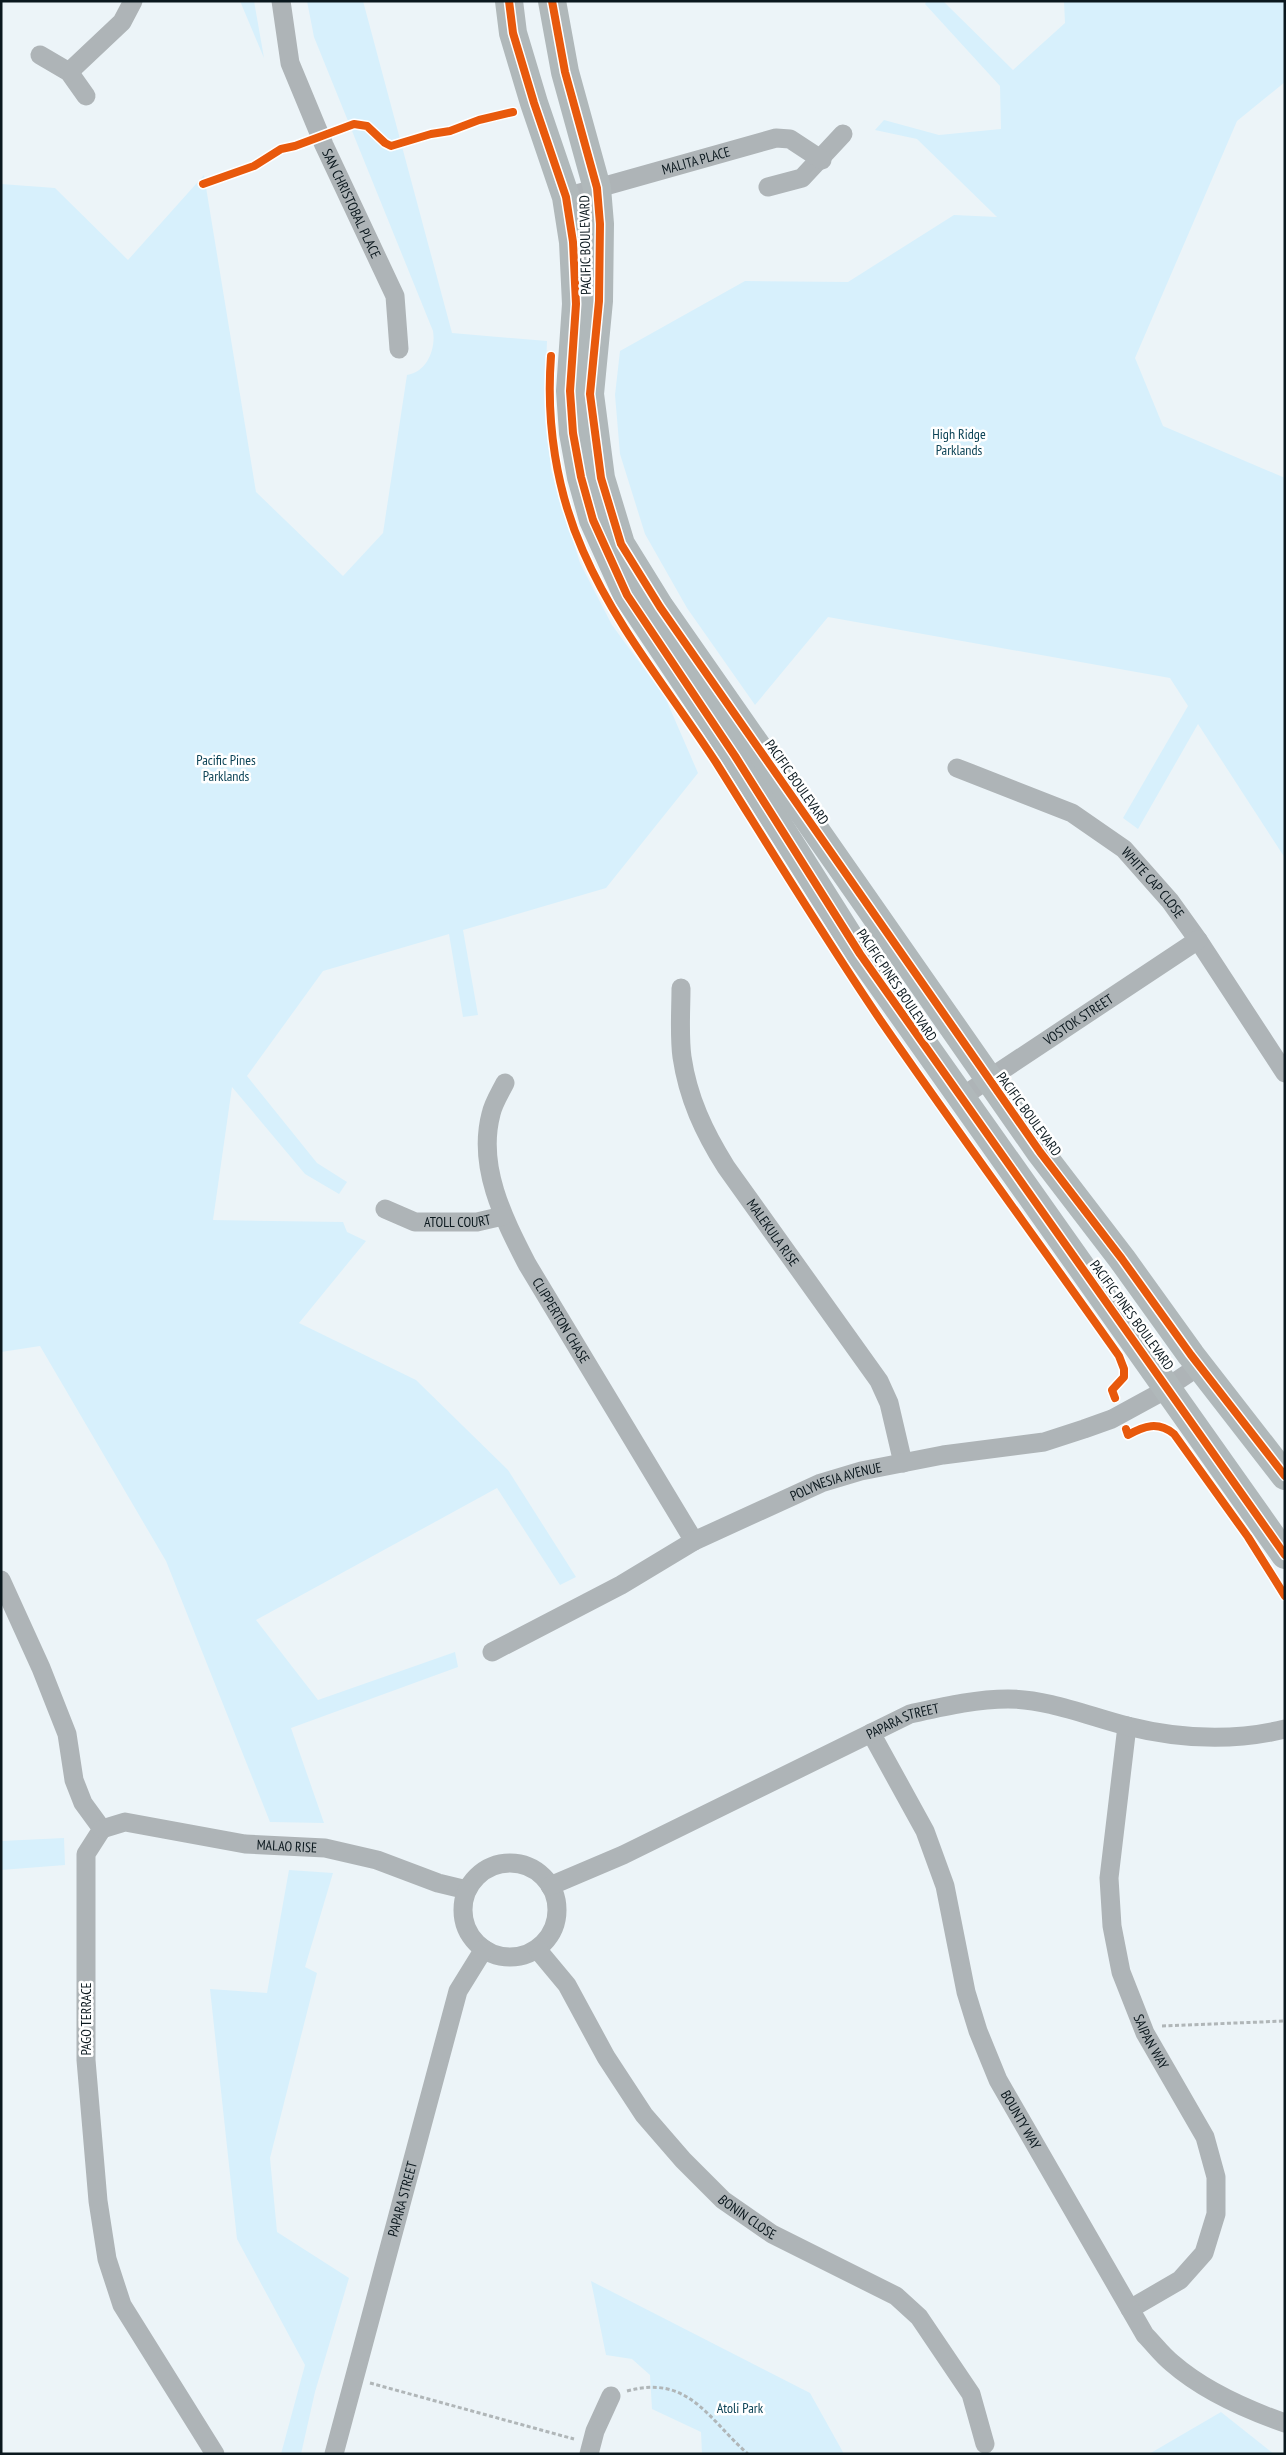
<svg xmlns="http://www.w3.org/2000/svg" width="1286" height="2455" font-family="'PT Sans Narrow',sans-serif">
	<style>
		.green { fill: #d7f0fc }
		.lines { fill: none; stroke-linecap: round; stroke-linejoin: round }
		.path { stroke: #b0b6b8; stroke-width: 3; stroke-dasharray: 4 2.5; stroke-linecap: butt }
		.minor { stroke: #aeb4b7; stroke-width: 19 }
		.primary { stroke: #b0b8ba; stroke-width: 28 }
		.cycleway-casing { stroke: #fff; stroke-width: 11 }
		.cycleway { stroke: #e8590c; stroke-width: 8 }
		.labels { text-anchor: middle; stroke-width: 5; stroke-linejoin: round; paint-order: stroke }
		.street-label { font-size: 14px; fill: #0b181e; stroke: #fff }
		.park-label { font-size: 14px; fill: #0c4356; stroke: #fff }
	</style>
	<rect width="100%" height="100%" fill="#ecf4f8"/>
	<!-- green -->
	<g class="green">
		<path d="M240,1H254L264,58Z"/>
		<path d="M307,1H363L452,333L547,341L545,393L551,470L580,563L612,625L665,697L698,773L606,888L463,930L478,1015L463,1017L449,934L323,971L247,1076L317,1163L347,1182L339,1194L305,1174L232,1087L213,1220L343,1222L347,1232L366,1241L299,1323L416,1380L508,1470L576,1577L560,1585L497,1488L256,1620L318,1700L455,1652L458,1667L291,1728L324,1823L270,1822L166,1561L40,1346L1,1352V184L55,188L128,260L204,175L256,492L343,576L383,533L407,375C427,372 436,349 433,331L314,37Z"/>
		<path d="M927,1H943L1013,70L1065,23L1064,1H1285V82L1237,121L1135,358L1163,426L1285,478V858L1198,724L1138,829L1123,818L1188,706L1170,678L828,617L755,705L687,608L645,534L620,454L615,395L620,351L745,281L848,282L954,215L997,217L917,139L875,130L884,120L939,135L1001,129L1000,86L925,4Z"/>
		<path d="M64,1838L65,1865L1,1870V1841Z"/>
		<path d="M289,1870L333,1873L305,1967L317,1973L270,2158L277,2232L349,2278L315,2392L301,2454H281L305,2365L237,2239L210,1989L267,1993Z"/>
		<path d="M591,2281L810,2393L844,2454H702L701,2432L652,2409L650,2375L632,2359L606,2355Z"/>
		<path d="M1221,2412L1274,2454H1149Z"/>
	</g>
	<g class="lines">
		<!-- path -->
		<g class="path">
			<path d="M1162,2026L1285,2021"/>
			<path d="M370,2383L574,2439"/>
			<path d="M627,2391C689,2374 708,2419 748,2454"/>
		</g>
		<!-- minor -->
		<g class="minor">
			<path id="s1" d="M281,1L290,63L324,145L395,296L399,349"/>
			<path d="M40,55L69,72L86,96"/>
			<path d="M69,72L122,22L133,1"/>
			<path d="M768,187L802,178L843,134"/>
			<path id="s2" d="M566,197L776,138L790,139L822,160"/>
			<path id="s3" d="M957,768L1072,813L1124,849L1170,901L1198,940L1285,1073"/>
			<path id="s4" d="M681,988C681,1010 679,1035 682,1057C688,1098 704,1132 726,1167L879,1381L889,1403L903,1463"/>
			<path id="s5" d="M505,1083C500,1093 493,1104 491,1114C477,1167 504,1219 527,1264L694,1541"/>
			<path id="s6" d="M960,1098L1198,940"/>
			<path id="s7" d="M385,1209L415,1222H477L503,1216"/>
			<path d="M1,1580L41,1668L67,1734L74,1780L83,1803L102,1829L86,1854V2060L98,2201L107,2259L122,2305L215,2454"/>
			<path id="s8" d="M492,1652L621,1585L694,1541L821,1483L861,1471L943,1455L1044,1442L1084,1429L1112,1419L1156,1395L1199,1366"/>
			<path id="s9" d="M1127,1726L1109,1878L1112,1926L1121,1972L1145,2033L1205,2137L1216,2177V2214L1204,2253L1180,2280L1130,2309"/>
			<path id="s10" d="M871,1733L925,1831L945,1886L966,1992L978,2031L998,2080L1145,2335C1154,2344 1162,2355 1172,2363C1204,2391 1245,2409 1285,2423"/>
			<path id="s11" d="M102,1829L125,1822L245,1844L325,1848L377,1860L438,1883L467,1890"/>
			<circle cx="510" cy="1910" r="47"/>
			<path id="s12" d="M550,1886L623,1855L910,1714C942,1707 975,1699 1008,1699C1048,1699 1088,1716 1127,1726C1179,1739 1232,1742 1285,1729"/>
			<path id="s13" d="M537,1949L567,1985L606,2057L644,2115L683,2160L723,2200L772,2234L896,2296L919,2317L971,2394L985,2444"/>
			<path id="s14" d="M334,2454L458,1991L484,1949"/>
			<path d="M589,2454L595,2431L611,2396"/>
		</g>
		<!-- primary -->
		<g class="primary">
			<path d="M509,1L513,33L534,103L566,197L573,242L576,304L570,391L573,433L581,477L593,520L627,595L735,756L860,954L1285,1555"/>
			<path d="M552,1L565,72L597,188L600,224L599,301L590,394L601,478L621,544L660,607L1040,1152L1122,1259L1191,1355L1285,1476"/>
		</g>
		<defs>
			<g id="cycleway">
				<path d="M509,1L513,33L534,103L566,197L573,242L576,304L570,391L573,433L581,477L593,520L627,595L735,756L860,954L1285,1555"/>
				<path d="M552,1L565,72L597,188L600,224L599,301L590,394L601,478L621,544L660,607L1040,1152L1122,1259L1191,1355L1285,1476"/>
				<path d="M203,184L254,166L281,149L295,146L354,124L367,126L385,143L391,146L431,134L450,131L479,120L513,112"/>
				<path d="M551,356C546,422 556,490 583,551C617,629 671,693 717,764C771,850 824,937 881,1021C959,1134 1040,1244 1119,1356L1124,1369V1377L1112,1390L1115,1398"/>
				<path d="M1126,1429L1128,1435C1144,1426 1158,1421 1174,1434L1248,1537L1285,1596"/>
			</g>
		</defs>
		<!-- cycleway casing -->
		<use href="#cycleway" class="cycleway-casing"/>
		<!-- cycleway -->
		<use href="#cycleway" class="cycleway"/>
	</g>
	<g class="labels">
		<!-- street labels -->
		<g class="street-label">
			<text dy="5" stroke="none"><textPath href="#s2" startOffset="135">MALITA PLACE</textPath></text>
			<text dy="5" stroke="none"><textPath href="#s1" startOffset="216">SAN CHRISTOBAL PLACE</textPath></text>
			<text transform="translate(585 245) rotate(-91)" y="5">PACIFIC BOULEVARD</text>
			<text transform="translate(797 782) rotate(55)" y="5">PACIFIC BOULEVARD</text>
			<text dy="5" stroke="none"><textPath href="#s3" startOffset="231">WHITE CAP CLOSE</textPath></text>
			<text transform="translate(897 985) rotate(56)" y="5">PACIFIC PINES BOULEVARD</text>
			<text dy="5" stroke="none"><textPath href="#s6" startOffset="142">VOSTOK STREET</textPath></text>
			<text transform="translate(1029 1114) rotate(54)" y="5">PACIFIC BOULEVARD</text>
			<text dy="5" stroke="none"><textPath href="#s7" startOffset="75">ATOLL COURT</textPath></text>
			<text dy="5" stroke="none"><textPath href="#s4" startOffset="269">MALEKULA RISE</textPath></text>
			<text transform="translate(1132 1315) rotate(54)" y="5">PACIFIC PINES BOULEVARD</text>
			<text dy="5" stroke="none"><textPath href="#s5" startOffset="258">CLIPPERTON CHASE</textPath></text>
			<text dy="5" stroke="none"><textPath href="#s8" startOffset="385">POLYNESIA AVENUE</textPath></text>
			<text dy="5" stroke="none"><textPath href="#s12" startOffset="390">PAPARA STREET</textPath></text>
			<text dy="5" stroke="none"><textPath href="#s11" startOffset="188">MALAO RISE</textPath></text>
			<text transform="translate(86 2019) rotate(-90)" y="5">PAGO TERRACE</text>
			<text dy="5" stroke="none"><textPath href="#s9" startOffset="324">SAIPAN WAY</textPath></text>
			<text dy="5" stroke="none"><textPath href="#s10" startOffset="418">BOUNTY WAY</textPath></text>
			<text dy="5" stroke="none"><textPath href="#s14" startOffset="264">PAPARA STREET</textPath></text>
			<text dy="5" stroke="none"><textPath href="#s13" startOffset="344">BONIN CLOSE</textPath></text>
		</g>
		<!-- park labels -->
		<g class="park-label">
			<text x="959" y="439">High Ridge<tspan x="959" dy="16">Parklands</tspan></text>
			<text x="226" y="765">Pacific Pines<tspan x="226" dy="16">Parklands</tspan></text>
			<text x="740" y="2413">Atoli Park</text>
		</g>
	</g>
	<!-- border -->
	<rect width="1286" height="2455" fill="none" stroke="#0b181e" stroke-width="5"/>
</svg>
